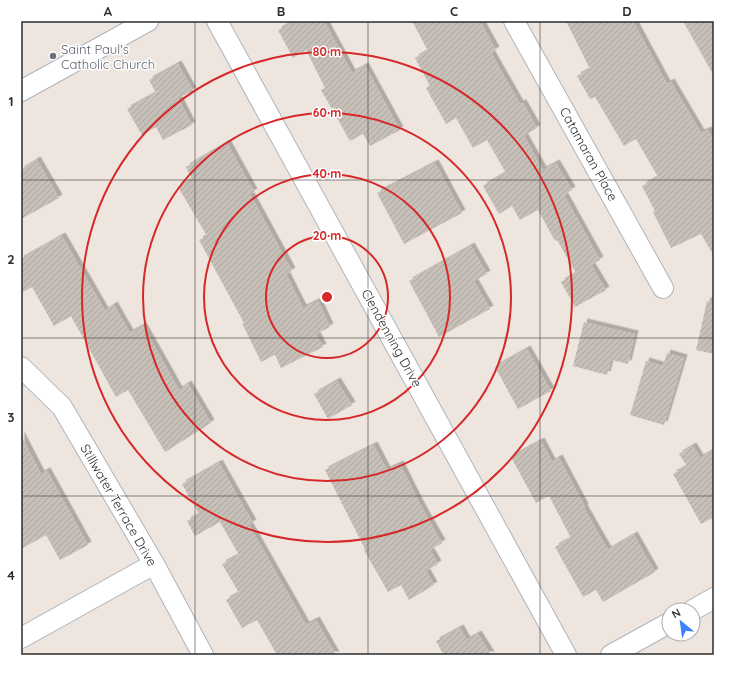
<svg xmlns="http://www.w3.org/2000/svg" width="735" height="676" font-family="Quicksand,sans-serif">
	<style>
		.building { fill: url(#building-hatch); filter: url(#shadow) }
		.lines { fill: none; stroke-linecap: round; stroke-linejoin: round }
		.minor-casing { stroke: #aeb4bc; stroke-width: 22 }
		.minor { stroke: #fff; stroke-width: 20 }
		.grid { fill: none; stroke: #2c2c2c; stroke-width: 1; stroke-opacity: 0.55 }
		.ring { fill: none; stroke: #d62828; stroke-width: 2 }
		.worship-dot { fill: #6b7280; stroke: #fff; stroke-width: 1.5 }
		.labels { text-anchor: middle; stroke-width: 3; stroke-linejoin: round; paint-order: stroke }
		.worship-label { font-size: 13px; fill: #5b616d; stroke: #fff; text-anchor: start }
		.street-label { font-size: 13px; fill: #2c2c2c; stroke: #fff }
		.centre { fill: #d62828; stroke: #fff; stroke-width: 2 }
		.ring-label { font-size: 12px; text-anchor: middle; font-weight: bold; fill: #d62828; stroke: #fff; stroke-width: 3; stroke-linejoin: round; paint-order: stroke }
		.neatline { fill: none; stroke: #2c2c2c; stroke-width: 1.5 }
		.grid-label { font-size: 13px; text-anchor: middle; font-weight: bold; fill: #2c2c2c }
	</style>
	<defs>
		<pattern id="building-hatch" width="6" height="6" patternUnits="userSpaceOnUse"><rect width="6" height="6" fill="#c6c0b9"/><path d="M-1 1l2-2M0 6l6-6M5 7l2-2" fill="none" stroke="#aaa59f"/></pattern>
		<filter id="shadow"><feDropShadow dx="3.5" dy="-3.5" stdDeviation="0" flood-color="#0004"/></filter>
	</defs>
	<rect width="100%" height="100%" fill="#eee5de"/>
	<!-- building -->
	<g class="building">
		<path d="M295,21H324L352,73L365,66L400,130L370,146L363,134L350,141L321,90L325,88L306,50L293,58L278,30Z"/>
		<path d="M412,21H480L496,50L491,53L520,104L523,103L537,128L524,136L543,170L556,163L572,190L564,195L600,260L591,265L606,290L575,307L561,282L576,273L557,240L555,241L538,210L520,220L512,206L499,214L483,186L506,173L487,140L473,148L456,118L446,124L426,88L430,86L415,58L428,51Z"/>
		<path d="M566,21H633L667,84L671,82L701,133L708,130L714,141V256L701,234L671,248L653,212L655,211L642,186L658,177L636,139L624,146L595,97L590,99L577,76L590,69Z"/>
		<path d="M683,21H714V76Z"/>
		<path d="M178,64L193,91L178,98L192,125L163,140L156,127L142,135L127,109L156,93L149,80Z"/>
		<path d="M227,143L254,192L250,194L292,271L286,274L303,308L318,301L330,327L316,334L323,347L281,368L275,355L261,362L242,323H244L199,240L207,236L178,187L192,179L186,167Z"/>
		<path d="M37,160L59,198L21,219V170Z"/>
		<path d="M435,163L462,213L404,244L377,193Z"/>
		<path d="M62,236L105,311L114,305L130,333L143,326L179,390L188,384L211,423L165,452L128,390L116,397L71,316L54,326L32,287L21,293V259Z"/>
		<path d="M471,246L487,274L474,281L490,309L439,337L409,281Z"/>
		<path d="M707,301L714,302V354L696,350Z"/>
		<path d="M584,322L635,334L628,364L611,360L607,375L573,366Z"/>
		<path d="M527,349L551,391L518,409L495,367Z"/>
		<path d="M667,353L684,358L664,425L630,415L646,361L663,366Z"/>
		<path d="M337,381L352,405L328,419L314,394Z"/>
		<path d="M21,435L41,474L47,471L88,545L60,560L46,535L21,549Z"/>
		<path d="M541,441L552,462L559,458L585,507L584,508L608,550L634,535L655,572L603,602L596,590L583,597L555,547L571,538L549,496L536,503L511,457Z"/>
		<path d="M374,445L387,470L400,464L421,506L442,543L430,550L438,564L426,571L434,585L409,600L401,585L388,592L364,550L365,549L325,470Z"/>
		<path d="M693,446L700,458L714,450V517L701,524L673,474L687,466L679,454Z"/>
		<path d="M219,463L253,523L249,525L306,625L316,620L336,655H277L257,620L242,628L226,600L239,593L222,564L239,555L220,522L195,536L187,521L199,514L182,484Z"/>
		<path d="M460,628L467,640L478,634L491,655H440L443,654L436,641Z"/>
	</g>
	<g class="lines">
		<defs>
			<g id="minor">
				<path d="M217,21L566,655"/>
				<path d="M514,21L663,288"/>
				<path d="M21,91L148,21"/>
				<path d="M21,367L62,407L154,564L203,655"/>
				<path d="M693,610L714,598"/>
				<path d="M21,638L154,564"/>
				<path d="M611,655L669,623"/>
			</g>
		</defs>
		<!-- minor casing -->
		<use href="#minor" class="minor-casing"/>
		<!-- minor -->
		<use href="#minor" class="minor"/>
	</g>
	<!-- grid -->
	<path class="grid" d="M195,21V655M368,21V655M540,21V655M21,180H714M21,338H714M21,496H714"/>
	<!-- distance rings -->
	<g class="ring">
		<circle cx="327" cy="297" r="61"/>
		<circle cx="327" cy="297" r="123"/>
		<circle cx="327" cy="297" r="184"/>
		<circle cx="327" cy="297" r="245"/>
	</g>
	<!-- markers -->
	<circle class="worship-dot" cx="53" cy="56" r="4"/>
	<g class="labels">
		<!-- worship labels -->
		<g class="worship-label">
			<text x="61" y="54">Saint Paul's<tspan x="61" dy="15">Catholic Church</tspan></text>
		</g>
		<!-- street labels -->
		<g class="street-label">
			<text transform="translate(589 154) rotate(61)" y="5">Catamaran Place</text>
			<text transform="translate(392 338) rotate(61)" y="5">Clendenning Drive</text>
			<text transform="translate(119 505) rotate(60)" y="5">Stillwater Terrace Drive</text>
		</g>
	</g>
	<circle cx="327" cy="297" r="6" class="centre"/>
	<g class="ring-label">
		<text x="327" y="56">80 m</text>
		<text x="327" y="117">60 m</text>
		<text x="327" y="178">40 m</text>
		<text x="327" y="240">20 m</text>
	</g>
	<!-- border -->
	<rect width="735" height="676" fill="none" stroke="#ffffff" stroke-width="44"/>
	<!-- north arrow -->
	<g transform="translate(681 622) rotate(331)"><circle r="19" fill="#ffffff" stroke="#ababab"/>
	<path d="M0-3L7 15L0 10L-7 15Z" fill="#3a80ff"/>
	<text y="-6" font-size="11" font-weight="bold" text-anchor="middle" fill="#2c2c2c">N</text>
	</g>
	<rect x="22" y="22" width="691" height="632" class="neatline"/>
	<g class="grid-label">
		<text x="108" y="16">A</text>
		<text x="281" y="16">B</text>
		<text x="454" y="16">C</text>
		<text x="627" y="16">D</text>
		<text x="11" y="106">1</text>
		<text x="11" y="264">2</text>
		<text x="11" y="422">3</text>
		<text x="11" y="580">4</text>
	</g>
</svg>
